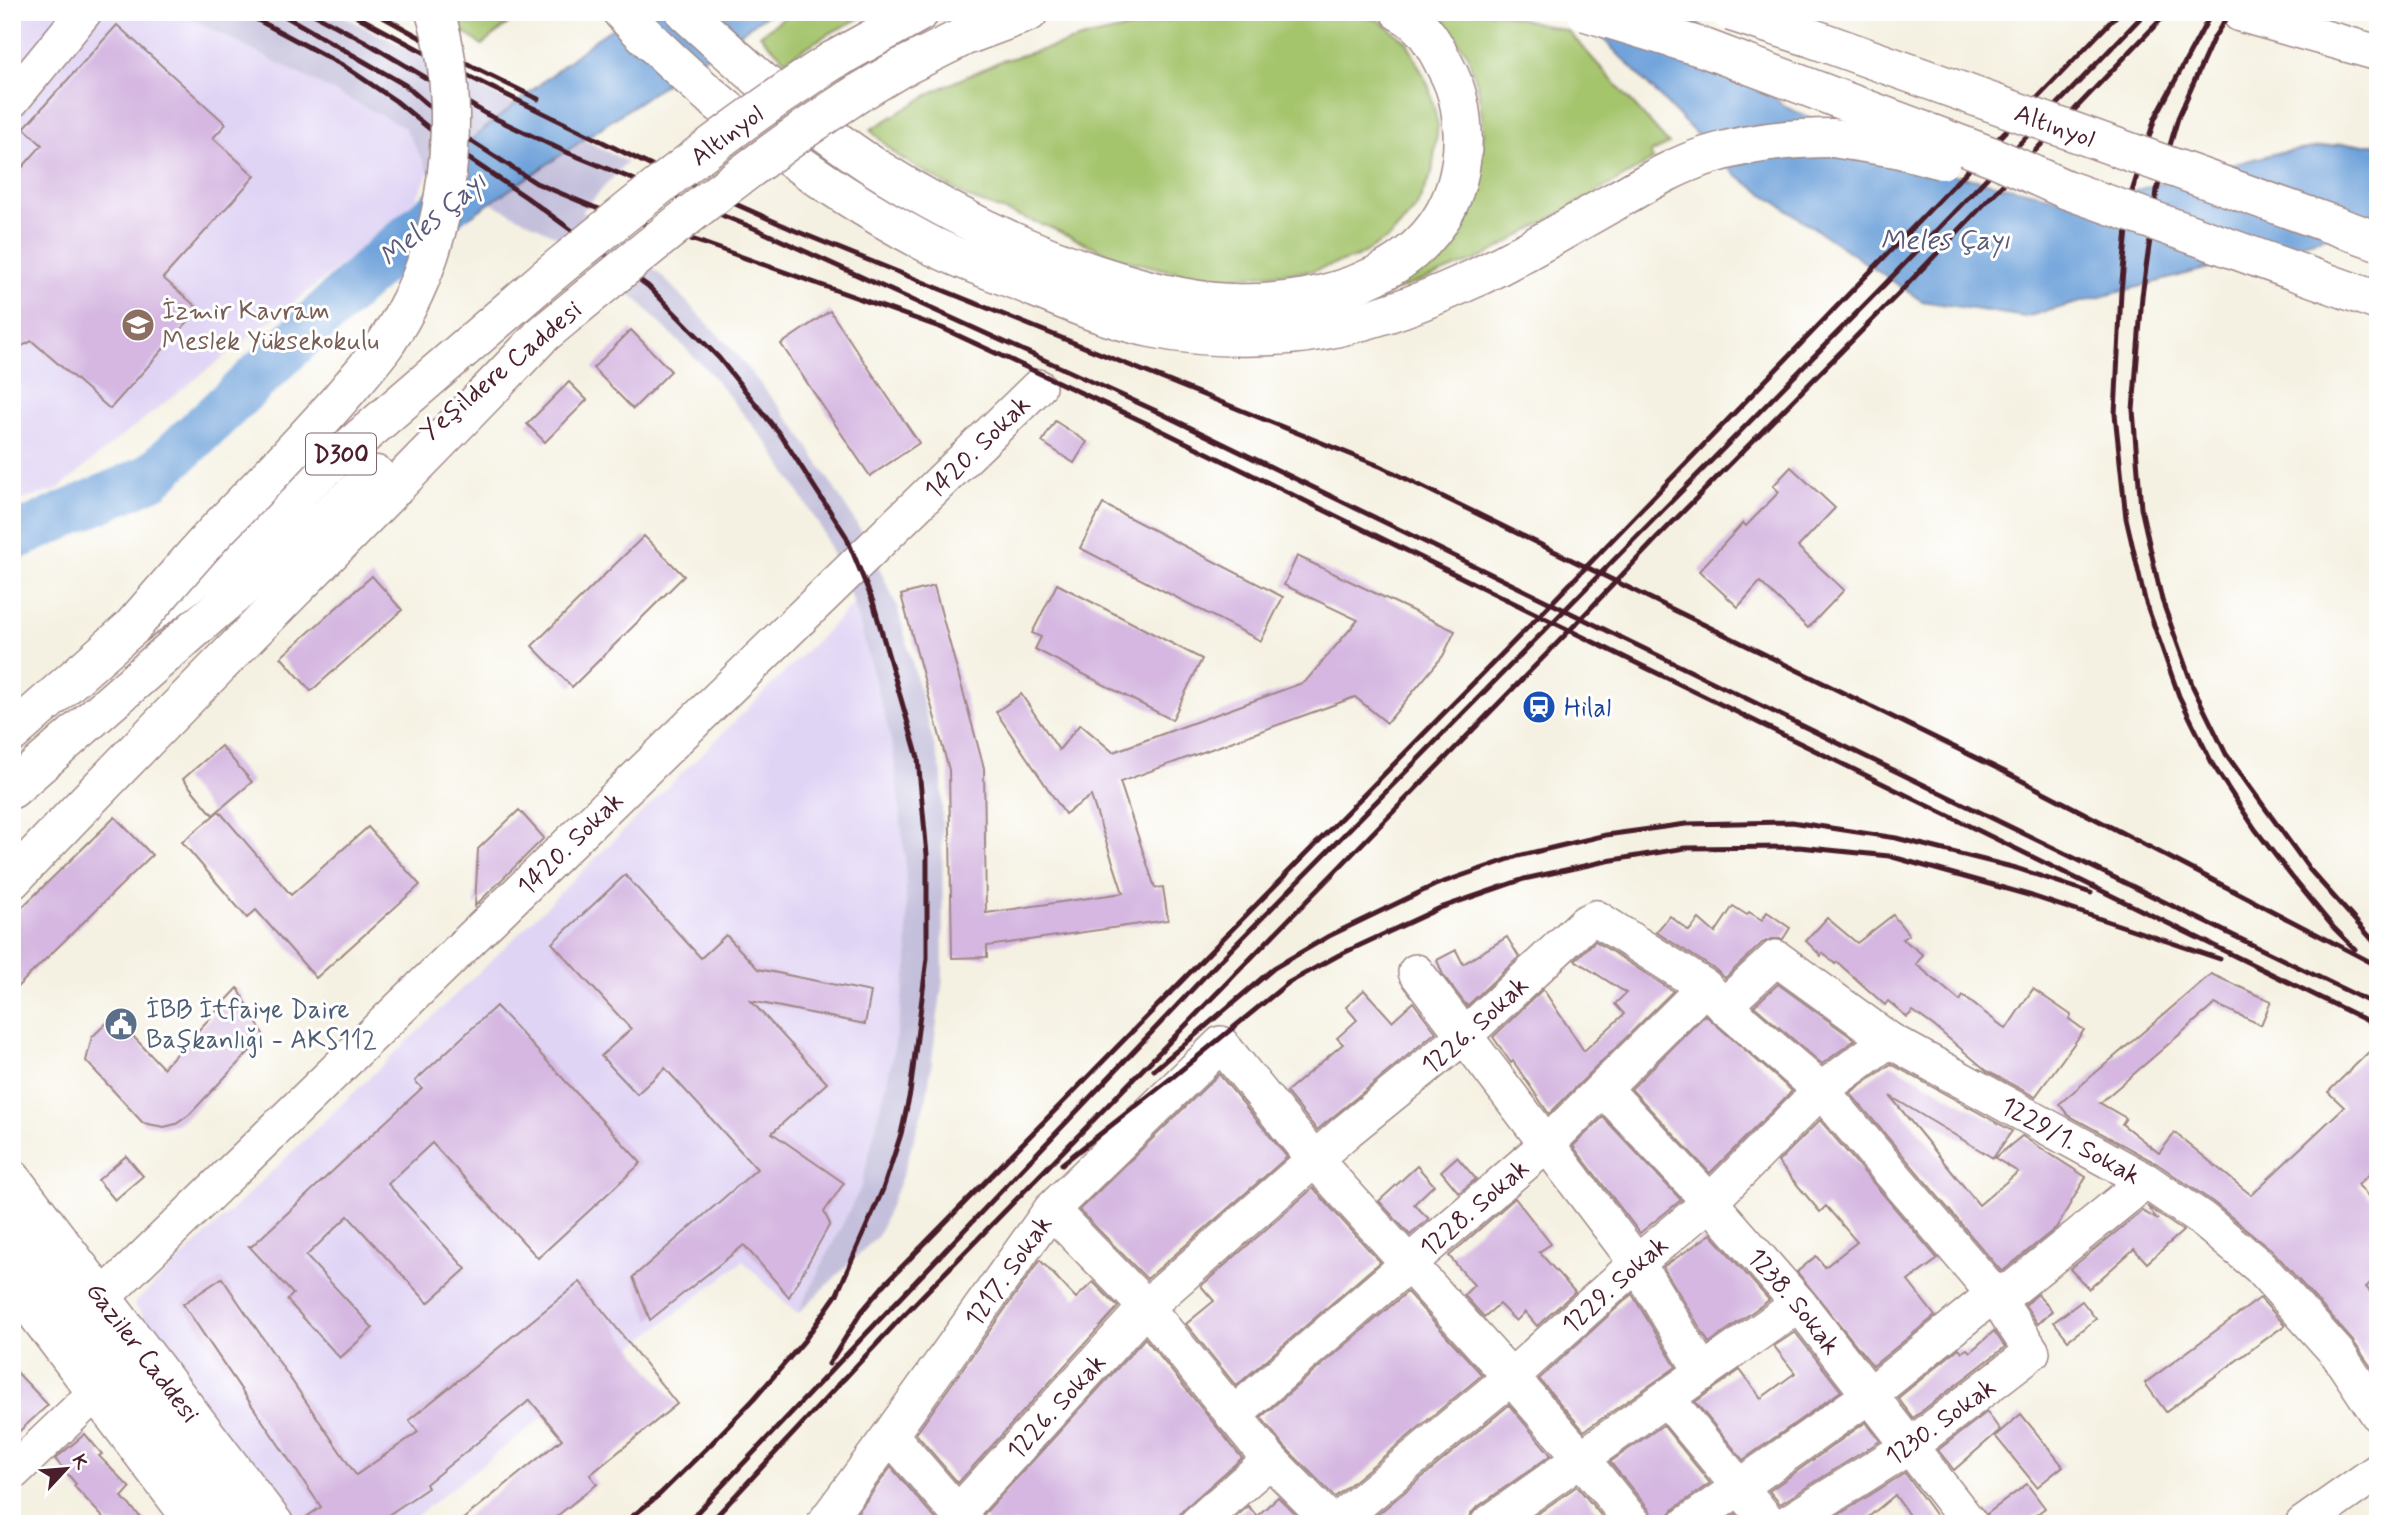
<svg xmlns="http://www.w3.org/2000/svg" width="2390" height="1536" font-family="Mynerve,sans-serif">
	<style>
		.built { fill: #e0d4f4 }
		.industrial { fill: #c4c0db }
		.green { fill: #a5c56d; stroke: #78724c; stroke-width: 2 }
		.water { fill: #6ea2da; stroke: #5c6082; stroke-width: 2 }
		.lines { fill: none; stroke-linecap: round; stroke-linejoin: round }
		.river { stroke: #6ea2da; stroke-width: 47 }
		.building { fill: #d5b7e1 }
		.minor-casing { stroke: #a08886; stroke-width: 38 }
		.major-casing { stroke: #a08886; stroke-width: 41 }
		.highway-casing { stroke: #a08886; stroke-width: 41 }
		.minor { stroke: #fff; stroke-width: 35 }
		.major { stroke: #fff; stroke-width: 38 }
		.highway { stroke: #fff; stroke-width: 38 }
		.rail { stroke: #4a1f2b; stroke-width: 5 }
		.highway-bridge-casing { stroke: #a08886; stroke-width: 41; stroke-linecap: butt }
		.highway-bridge { stroke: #fff; stroke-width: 38 }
		.labels { text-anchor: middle; stroke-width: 6; stroke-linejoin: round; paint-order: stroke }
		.shield { fill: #fff; stroke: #80626b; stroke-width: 2 }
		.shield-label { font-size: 24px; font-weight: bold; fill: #4a1f2b }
		.street-label { font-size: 26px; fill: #4a1f2b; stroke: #fff }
		.education-label { font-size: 26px; fill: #785e54; stroke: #fff; text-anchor: start }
		.transit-label { font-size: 26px; fill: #164399; stroke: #fff; text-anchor: start }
		.service-label { font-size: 26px; fill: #4e5e75; stroke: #fff; text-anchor: start }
		.water-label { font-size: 28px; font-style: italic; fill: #5a5a7a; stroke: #fff }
	</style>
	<rect width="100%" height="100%" fill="#fff"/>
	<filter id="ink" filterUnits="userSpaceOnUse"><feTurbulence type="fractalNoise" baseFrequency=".0143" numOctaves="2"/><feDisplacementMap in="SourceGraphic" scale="14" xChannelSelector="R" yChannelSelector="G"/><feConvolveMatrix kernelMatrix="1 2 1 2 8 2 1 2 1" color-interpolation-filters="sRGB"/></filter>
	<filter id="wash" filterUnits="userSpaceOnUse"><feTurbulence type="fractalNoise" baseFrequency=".00686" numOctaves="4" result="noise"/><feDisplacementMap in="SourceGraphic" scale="28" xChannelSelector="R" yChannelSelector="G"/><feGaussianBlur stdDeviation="1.57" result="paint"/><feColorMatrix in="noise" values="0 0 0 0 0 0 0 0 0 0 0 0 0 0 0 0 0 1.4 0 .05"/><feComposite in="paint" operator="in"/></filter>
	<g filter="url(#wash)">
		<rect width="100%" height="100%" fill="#f5f1e2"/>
		<!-- built -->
		<g class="built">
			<path d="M12,12H177L405,127L429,171L411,211L117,440L57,490L12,503Z"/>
			<path d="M854,604L892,744L905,860L908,963L892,1059L861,1187L797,1314L743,1261L406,1524H289L134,1304L499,953Z"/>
		</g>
		<!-- industrial -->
		<path class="industrial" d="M177,12H335L627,162L582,211L663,277L731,348L797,429L863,534L881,572L897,606L942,774L943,979L927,1096L904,1171L878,1236L797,1314L861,1187L892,1059L908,963L905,860L892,744L854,604L821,528L770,447L711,374L637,300L558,237L429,171L404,127Z"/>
		<!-- green -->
		<g class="green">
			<path d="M456,12H522L482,45L461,30Z"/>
			<path d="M792,12H872L830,33L785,60L760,35Z"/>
			<path d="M1207,12H1343L1378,20L1407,42L1429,87L1438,125L1432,173L1416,208L1390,237L1357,257L1312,271L1205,279L1121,259L1049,227L969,198L898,156L870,130L937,90L1001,61L1092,36Z"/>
			<path d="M1429,12H1496L1568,31L1669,144L1650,153L1653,160L1483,257L1358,305L1446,242L1476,195L1484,131L1478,88L1467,53L1447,27Z"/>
		</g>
		<!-- water -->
		<g class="water">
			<path d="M637,12H771L468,218L431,172L596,39Z"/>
			<path d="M1577,12H1686L1783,106L1928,169L2084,204L2273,154L2341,144H2378V223L2025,317L1922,301L1737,176Z"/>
		</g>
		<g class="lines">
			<!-- river -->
			<path class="river" d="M12,538L151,477L383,259L466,189"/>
		</g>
		<g id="blocks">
			<!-- building -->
			<g class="building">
				<path d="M117,25L226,124L213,138L255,176L163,278L199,309L110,409L32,341L12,351V179L42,145L24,128Z"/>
				<path d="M830,311L919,443L870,476L781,344Z"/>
				<path d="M631,330L671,371L633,409L593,368Z"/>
				<path d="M569,382L587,400L545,442L527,424Z"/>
				<path d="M1055,421L1087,442L1074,463L1042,442Z"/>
				<path d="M1791,467L1835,508L1798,547L1844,590L1808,628L1760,582L1738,607L1699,571L1743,523L1746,526L1779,492L1773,486Z"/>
				<path d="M1103,504L1283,597L1261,641L1080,548Z"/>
				<path d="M644,536L684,576L572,687L532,646Z"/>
				<path d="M1297,556L1455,631L1443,656L1387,723L1355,697L1120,782L1155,888L1163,887L1168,920L987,946V957L952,958L949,770L901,595L934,586L984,768L986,913L1123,893L1091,796L1065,814L996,712L1021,694L1059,750L1080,724L1113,752L1305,682L1358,620L1284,585Z"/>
				<path d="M372,576L402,610L311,691L281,657Z"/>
				<path d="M1057,584L1202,659L1172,720L1035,649L1041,637L1032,633Z"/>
				<path d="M221,746L252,782L213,815L183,779Z"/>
				<path d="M519,810L544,838L475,906L478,849Z"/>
				<path d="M219,811L291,895L368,827L420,885L316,978L256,910L247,918L182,842Z"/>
				<path d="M115,817L152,855L12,992V917Z"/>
				<path d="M625,875L701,958L726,935L758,969L871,992L865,1024L751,1001L827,1083L772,1133L844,1183L824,1212L830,1224L789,1297L744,1245L650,1320L633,1277L757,1169L665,1068L637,1094L601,1056L631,1029L552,943Z"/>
				<path d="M1733,906L1747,915L1749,912L1762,920L1767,912L1790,928L1783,939H1771L1762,943L1725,978L1716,970L1656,932L1670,916L1689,931L1699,919L1715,933Z"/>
				<path d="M1893,915L1909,935L1903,939L1923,955L1916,964L1960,1001L1963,996L2006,1029L2033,989L2071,1015L2069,1019L2084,1030L2035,1097L1987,1071L1934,1026L1913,1011L1907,1017L1888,1001L1885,1005L1837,962L1835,964L1823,953L1821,956L1806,941L1827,918L1857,943Z"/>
				<path d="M1507,937L1519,957L1467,1006L1443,975L1437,960L1456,950L1463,964Z"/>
				<path d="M1595,941L1673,991L1549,1114L1513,1061L1511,1063L1493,1037L1543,989L1584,1051L1624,1014L1615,1004L1626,993L1575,960Z"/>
				<path d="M2211,974L2271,1001L2261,1025L2215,1004L2100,1103L2126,1118L2122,1124L2159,1153L2175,1133L2251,1195L2344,1107L2328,1092L2378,1043V1166L2358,1185L2378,1207V1276L2366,1287L2378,1301V1377L2353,1341L2273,1251L2213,1202L2156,1163L2068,1115L2059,1104Z"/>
				<path d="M1778,984L1855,1040L1822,1064L1754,1006Z"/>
				<path d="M238,988L264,1036L189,1115L176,1124L164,1127L143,1123L86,1061L92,1037L114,1016L163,1068Z"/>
				<path d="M1364,990L1392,1021L1413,1002L1436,1032L1317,1130L1286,1092L1343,1044L1337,1038L1357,1020L1346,1007Z"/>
				<path d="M496,1006L641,1163L538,1258L432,1143L388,1184L466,1269L428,1303L348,1216L306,1256L373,1328L340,1358L287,1300L293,1294L249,1246H252L422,1088L415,1081Z"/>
				<path d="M1705,1015L1792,1091L1710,1173L1631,1089Z"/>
				<path d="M1891,1064L2012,1131L1993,1158L1890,1096L1979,1205L2018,1172L1995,1158L2022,1136L2086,1177L2056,1228L2004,1270L2001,1271L1850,1093Z"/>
				<path d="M1219,1074L1287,1157L1147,1279L1079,1210Z"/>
				<path d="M1603,1117L1681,1200L1640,1233L1573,1146Z"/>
				<path d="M1820,1120L1938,1259L1908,1281L1935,1316L1873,1366L1797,1272L1816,1256L1825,1267L1857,1242L1826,1206L1820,1212L1778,1162Z"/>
				<path d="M126,1156L143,1176L115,1200L98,1180Z"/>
				<path d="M1457,1157L1476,1179L1459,1193L1441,1171Z"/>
				<path d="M1417,1166L1434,1185L1414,1204L1429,1219L1410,1235L1379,1201Z"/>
				<path d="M1313,1188L1380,1262L1236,1386L1186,1324L1214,1301L1201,1286Z"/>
				<path d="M1515,1198L1551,1244L1539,1252L1575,1292L1537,1326L1525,1312L1516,1321L1499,1304L1484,1317L1464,1295L1474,1285L1449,1256Z"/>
				<path d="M2147,1206L2183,1231L2147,1263L2134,1249L2089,1289L2070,1269L2142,1211L2158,1220Z"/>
				<path d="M1711,1234L1769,1300L1709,1343L1663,1267Z"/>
				<path d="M1040,1260L1076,1298L1093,1282L1118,1307L958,1483L916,1434Z"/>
				<path d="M222,1278L356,1475L418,1432L409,1420L580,1282L677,1404L590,1475L597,1484L547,1524H457L562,1439L530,1400L426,1484L428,1488L375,1524H296L321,1507L183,1304Z"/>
				<path d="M1407,1292L1482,1375L1335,1497L1285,1447L1261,1417Z"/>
				<path d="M1632,1294L1676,1367L1584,1431L1539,1379Z"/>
				<path d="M2038,1294L2052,1311L2038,1324L2025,1305Z"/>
				<path d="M2260,1298L2285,1325L2166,1412L2145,1383Z"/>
				<path d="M2082,1301L2096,1319L2068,1340L2054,1322Z"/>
				<path d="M1994,1331L2005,1347L1913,1418L1898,1398L1959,1348L1962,1352L1967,1349L1970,1352Z"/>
				<path d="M1795,1332L1841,1391L1743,1460L1695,1402L1740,1370L1761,1398L1795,1373L1774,1346Z"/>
				<path d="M1145,1338L1242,1458L1184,1509L1178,1517L1177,1524H987L984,1514Z"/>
				<path d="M12,1367L48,1405L12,1438Z"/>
				<path d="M1509,1405L1551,1455L1476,1508L1470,1515L1468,1524H1366Z"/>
				<path d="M1987,1412L2000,1430L1954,1470L1938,1450Z"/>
				<path d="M2021,1414L2063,1466L2037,1487L1995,1436Z"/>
				<path d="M1866,1422L1880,1441L1780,1504L1769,1491Z"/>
				<path d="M1663,1425L1710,1483L1675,1508L1669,1515L1667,1524H1654L1650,1511L1610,1462Z"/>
				<path d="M85,1434L102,1454L99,1456L130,1488L122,1497L147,1524H109L74,1486L76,1484L55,1459Z"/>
				<path d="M891,1467L940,1524H849Z"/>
				<path d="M1905,1473L1942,1524H1915L1895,1495L1860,1524H1824Z"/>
				<path d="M2027,1484L2045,1508L2024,1524H1990L1987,1514Z"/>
				<path d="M1577,1486L1608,1524H1523Z"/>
				<path d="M1278,1497L1305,1524H1228L1248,1506L1257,1516Z"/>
				<path d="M1736,1514L1744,1524H1722Z"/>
			</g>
		</g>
	</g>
	<g filter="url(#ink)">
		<use href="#blocks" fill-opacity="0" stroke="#a08886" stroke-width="2"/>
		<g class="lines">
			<defs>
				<g id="minor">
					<path d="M2240,14L2378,53"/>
					<path d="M12,100L84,12"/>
					<path d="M1416,972L1637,1263L1703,1373"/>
					<path id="s1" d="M1724,1006L1776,958L1889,1040L2146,1181L2202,1219L2260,1267L2338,1354L2378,1414"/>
					<path id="s2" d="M1604,1089L1710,1202L1799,1304L1970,1524"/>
					<path d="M1051,1210L1146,1307L1270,1460L1333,1524"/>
					<path id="s3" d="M101,1299L1038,387"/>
					<path d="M1667,1399L1770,1524"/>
					<path id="s4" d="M1233,1415L1546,1145L1705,987"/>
					<path d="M890,1435L967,1524"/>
					<path d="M12,1473L84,1404"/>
					<path id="s5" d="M958,1513L1146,1307L1348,1130L1465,1035L1585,923L1596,918L1705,987L1724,1006L1821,1090L1994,1294L2032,1352L1910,1446L1786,1524"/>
					<path id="s6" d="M824,1524L890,1435L1051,1210L1221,1044L1315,1160L1511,1377L1581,1458L1634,1524"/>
					<path d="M1197,1524L1270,1460"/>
					<path id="s7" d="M1334,1524L1511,1377L1637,1263L1710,1202L1821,1090L1889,1040"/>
					<path d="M1488,1524L1799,1304"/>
					<path d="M1687,1524L1871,1394L1994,1294L2014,1288L2146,1181"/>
					<path d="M2303,1524L2378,1471"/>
				</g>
				<g id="major">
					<path id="s8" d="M12,1179L274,1524"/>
					<path d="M12,1224L75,1311L240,1524"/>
					<path d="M12,1281L196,1524"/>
				</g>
				<g id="highway">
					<path d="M622,12C708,102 813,182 923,241C954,258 990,270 1023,283C1064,300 1106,319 1151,328C1190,336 1231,338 1272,336C1338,334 1413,307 1473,279C1522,256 1568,227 1615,201C1645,184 1674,166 1706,156C1748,142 1789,138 1833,138"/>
					<path d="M685,12C744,66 805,122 873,166C942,210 1018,248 1096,274C1139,288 1185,301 1230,303C1326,307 1446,272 1461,162C1465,135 1462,101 1450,76C1438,52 1426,24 1400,12"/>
					<path d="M832,61L920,12"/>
					<path d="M857,94L899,69L965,36L1029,12"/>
					<path d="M12,733L131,628L213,565L547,277"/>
					<path d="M12,789L214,612L376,475"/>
					<path d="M12,880C185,695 367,520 541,336"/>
				</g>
			</defs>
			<!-- minor casing -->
			<use href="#minor" class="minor-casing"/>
			<!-- major casing -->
			<use href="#major" class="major-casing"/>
			<!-- highway casing -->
			<use href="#highway" class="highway-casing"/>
			<!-- minor -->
			<use href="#minor" class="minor"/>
			<!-- major -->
			<use href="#major" class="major"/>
			<!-- highway -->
			<use href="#highway" class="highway"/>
			<!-- rail -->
			<g class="rail">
				<path d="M243,12L344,66L396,101L453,148L526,197L648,286L719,358L782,437L846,536L873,602L918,758L927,855V958L910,1093L901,1134L883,1189L837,1294L804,1341L754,1399L711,1444L660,1494L623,1524"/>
				<path d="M278,12L405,85L465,137L536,183L596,208L703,243L942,328L1146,423L2378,1026"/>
				<path d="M310,12L366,42L488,115L566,152L756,229L1154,410L2378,1006"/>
				<path d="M349,12L472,78L672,176L796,231L1382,467L2005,772L2378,966"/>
				<path d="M374,12L475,68L538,99"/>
				<path d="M2212,12L2155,118L2130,198L2121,292L2115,414L2126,518L2145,600L2179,696L2213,765L2255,829L2292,877L2334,928L2355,949"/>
				<path d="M2230,12L2213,39L2178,118L2157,190L2142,296L2133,410L2141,508L2162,600L2193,687L2226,754L2310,870L2378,946"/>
				<path d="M1154,1070L1274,968L1329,936L1435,885L1518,856L1606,835L1686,824L1792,822L1896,838L2016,868L2091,893"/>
				<path d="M1062,1164L1174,1076L1288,983L1339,955L1440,908L1524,879L1607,861L1685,848L1799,847L1889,856L2032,896L2220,959"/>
				<path d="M829,1364L862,1311L884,1285L1539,616L2120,12"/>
				<path d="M686,1524L1204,977L1887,282L2146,12"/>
				<path d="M709,1524L900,1319L1569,631L1659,536L1900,292L2168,12"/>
			</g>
			<defs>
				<g id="highway-bridge">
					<path d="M1586,12L1704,48L1996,158L2065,189L2378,301"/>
					<path id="s9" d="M1731,12L1812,38L2378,241"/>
					<path d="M1833,138L1896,148L1941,160"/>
					<path id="s10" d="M547,277C639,201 731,126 832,61"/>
					<path d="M541,336C644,251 745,166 857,94"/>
					<path d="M131,628C160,595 189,560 219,528C262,483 305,440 346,392C359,376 374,360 386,343C425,285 445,218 449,149C452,103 449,56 435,12"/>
				</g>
			</defs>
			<!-- highway-bridge casing -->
			<use href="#highway-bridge" class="highway-bridge-casing"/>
			<!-- highway-bridge -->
			<use href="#highway-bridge" class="highway-bridge"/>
		</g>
	</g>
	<!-- icons -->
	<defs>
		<symbol id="university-disc" viewBox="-11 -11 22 22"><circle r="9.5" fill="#8d6e63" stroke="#fff"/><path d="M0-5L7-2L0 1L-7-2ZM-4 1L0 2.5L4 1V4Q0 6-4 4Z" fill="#fff"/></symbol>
		<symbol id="station-disc" viewBox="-11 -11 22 22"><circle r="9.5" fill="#1a4fb4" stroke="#fff"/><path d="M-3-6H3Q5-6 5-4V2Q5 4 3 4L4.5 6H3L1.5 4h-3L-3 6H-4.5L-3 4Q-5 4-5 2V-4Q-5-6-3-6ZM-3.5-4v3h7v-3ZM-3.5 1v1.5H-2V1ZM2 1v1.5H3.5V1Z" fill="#fff"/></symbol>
		<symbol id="civic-disc" viewBox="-11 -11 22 22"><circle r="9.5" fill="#5c6f8a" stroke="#fff"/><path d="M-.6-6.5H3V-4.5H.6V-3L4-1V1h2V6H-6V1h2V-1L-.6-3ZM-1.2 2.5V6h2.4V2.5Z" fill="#fff"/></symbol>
	</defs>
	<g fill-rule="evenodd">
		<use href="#university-disc" x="119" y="306" width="38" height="38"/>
		<use href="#station-disc" x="1520" y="688" width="38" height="38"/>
		<use href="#civic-disc" x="102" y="1005" width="38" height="38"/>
	</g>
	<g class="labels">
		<!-- shield labels -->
		<rect class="shield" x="306" y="433.5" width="70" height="41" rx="5"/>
		<g class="shield-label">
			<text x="341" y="462">D300</text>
		</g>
		<!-- street labels -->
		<g class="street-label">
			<text dy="9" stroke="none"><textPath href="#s9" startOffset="343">Altınyol</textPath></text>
			<text dy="9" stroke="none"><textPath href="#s10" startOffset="229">Altınyol</textPath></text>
			<text transform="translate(500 370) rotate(-40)" y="9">Yeşildere Caddesi</text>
			<text dy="9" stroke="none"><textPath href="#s3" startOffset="1222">1420. Sokak</textPath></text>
			<text dy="9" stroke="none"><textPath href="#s3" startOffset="654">1420. Sokak</textPath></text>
			<text dy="9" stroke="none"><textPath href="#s5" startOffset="712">1226. Sokak</textPath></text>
			<text dy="9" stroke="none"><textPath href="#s1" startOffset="418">1229/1. Sokak</textPath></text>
			<text dy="9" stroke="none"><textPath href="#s4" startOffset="318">1228. Sokak</textPath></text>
			<text dy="9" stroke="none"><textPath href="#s6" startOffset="313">1217. Sokak</textPath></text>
			<text dy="9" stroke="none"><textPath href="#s7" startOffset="369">1229. Sokak</textPath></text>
			<text dy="9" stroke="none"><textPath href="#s2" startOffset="285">1238. Sokak</textPath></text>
			<text dy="9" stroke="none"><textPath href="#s8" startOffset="217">Gaziler Caddesi</textPath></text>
			<text dy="9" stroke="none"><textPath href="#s5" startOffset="145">1226. Sokak</textPath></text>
			<text transform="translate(1940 1421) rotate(-36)" y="9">1230. Sokak</text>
		</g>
		<!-- education labels -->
		<g class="education-label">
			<text x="162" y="319">İzmir Kavram<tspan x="162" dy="30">Meslek Yüksekokulu</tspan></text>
		</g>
		<!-- transit labels -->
		<g class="transit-label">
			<text x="1564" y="716">Hilal</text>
		</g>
		<!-- service labels -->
		<g class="service-label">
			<text x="146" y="1018">İBB İtfaiye Daire<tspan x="146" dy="30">Başkanlığı - AKS112</tspan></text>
		</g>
		<!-- water labels -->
		<g class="water-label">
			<text transform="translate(432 218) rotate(-40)" y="10">Meles Çayı</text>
			<text x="1945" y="249">Meles Çayı</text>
		</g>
	</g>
	<!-- margin -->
	<rect width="2390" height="1536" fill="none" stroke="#fff" stroke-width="42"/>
	<!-- north arrow -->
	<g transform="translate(66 1469) rotate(64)" stroke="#ffffff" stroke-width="5" paint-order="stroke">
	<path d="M0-5L12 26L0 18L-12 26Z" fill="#4a1f2b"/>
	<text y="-10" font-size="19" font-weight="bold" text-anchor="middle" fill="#4a1f2b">K</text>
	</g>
</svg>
